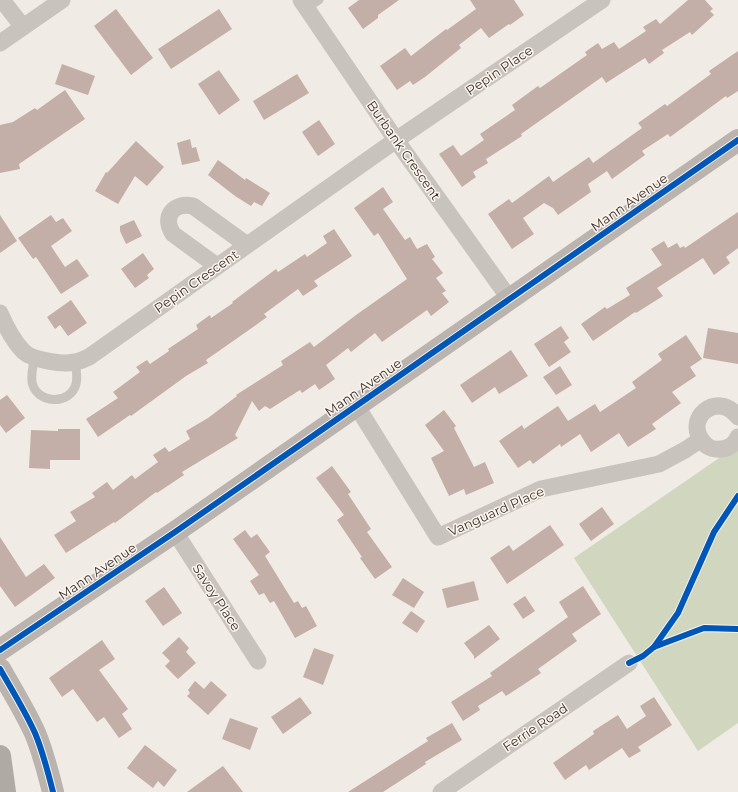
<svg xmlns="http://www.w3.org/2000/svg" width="738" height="792" font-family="Montserrat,sans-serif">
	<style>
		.green { fill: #d1d6bf }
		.building { fill: #c3afa7 }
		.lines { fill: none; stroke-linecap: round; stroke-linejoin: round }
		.service { stroke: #c9c3be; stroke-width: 9 }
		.minor { stroke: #c9c3be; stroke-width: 17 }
		.secondary { stroke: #bab3ae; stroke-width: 22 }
		.motorway { stroke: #afaaa4; stroke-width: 22 }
		.cycleway-casing { stroke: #fbf5ee; stroke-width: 8 }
		.cycleway { stroke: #0057b8; stroke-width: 6 }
		.labels { text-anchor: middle; stroke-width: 3; stroke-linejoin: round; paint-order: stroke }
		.street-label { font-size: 13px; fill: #3b302b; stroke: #fbf5ee }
	</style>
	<rect width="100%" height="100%" fill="#f0ebe5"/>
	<!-- green -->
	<path class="green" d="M738,445V723L698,751L574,558Z"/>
	<!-- building -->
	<g class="building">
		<path d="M359,0H399L378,15V18L363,29L348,8Z"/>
		<path d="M470,0H514L524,15L510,25L509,24L489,38L481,28L459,45L461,48L425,77L413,85L410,81L397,90L380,66L405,48L411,56L446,29L447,30L476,9Z"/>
		<path d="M688,0H705L713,9L710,11L714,15L692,35L690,32L662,50L664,53L649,64L645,58L606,83L602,77L521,134L522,136L486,159L488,163L473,172L476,177L462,187L439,154L453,145L461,156L484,140L480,134L515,110L512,105L538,86L540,88L587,55L585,52L598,43L602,49L614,42L619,49L646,31L643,27L656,19L660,24Z"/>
		<path d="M116,9L153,58L131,75L94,26Z"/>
		<path d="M219,9L232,29L171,69L158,49Z"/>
		<path d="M738,51V91L727,98L726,96L670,137L668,134L642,151L645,155L612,179L607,171L588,184L591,192L558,215L553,208L544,203L523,218L534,234L512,249L488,214L509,199L512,203L549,176L553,182L589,157L593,163L642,128L638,123L665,104L667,106L711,74L709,71Z"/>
		<path d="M62,64L95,76L88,95L55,84Z"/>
		<path d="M219,70L240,100L219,115L198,84Z"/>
		<path d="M297,74L309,93L264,120L253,101Z"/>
		<path d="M65,90L85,119L19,164L20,169L0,173V125L13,122L35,108L37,110Z"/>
		<path d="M319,120L335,144L318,156L302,132Z"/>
		<path d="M190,139L192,148L196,147L200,161L182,165L177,143Z"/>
		<path d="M136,141L164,167L147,186L135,176L118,204L95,191L106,172L107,173Z"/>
		<path d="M218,160L245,180L246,178L270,193L262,206L254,202L251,206L235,196L208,175Z"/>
		<path d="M383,187L393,202L383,209L405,240L410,237L417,249L427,244L435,257L432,259L443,273L436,278L446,291L442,293L449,302L431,316L427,310L382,342L375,333L351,352L348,348L326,365L335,379L319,390L315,384L302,393L300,390L270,409L265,406L259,411L252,401L235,435L238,438L182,472L184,475L157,493L156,492L115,523L114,522L66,553L54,535L76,521L70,512L95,497L92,493L107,482L113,490L132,475L135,479L158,462L153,455L165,447L169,452L190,439L186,431L208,418L237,396L236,395L283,365L281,361L310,342L314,347L356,315L407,279L378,233L374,236L354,208Z"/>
		<path d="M738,212V248L726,257L730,263L714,275L703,258L657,288L663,296L636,313L635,312L593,341L581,324L605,307L607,309L630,295L626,288L662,265L651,249L664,241L668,248L677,243L680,248L684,246L685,248Z"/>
		<path d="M0,215L17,241L0,253Z"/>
		<path d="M51,215L56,222L63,218L72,231L51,246L65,267L77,259L89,276L61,294L36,257L33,259L18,238Z"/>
		<path d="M134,220L142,236L126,244L120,231V226Z"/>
		<path d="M334,229L352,256L314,281L318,286L303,296L298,289L264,314L267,317L256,325L206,360L208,363L186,376L131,416L130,415L98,437L86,419L118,398L113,392L140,372L136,367L147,360L150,364L169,351L168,349L198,329L196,325L210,315L211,318L233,303L232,302L276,269L278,272L305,254L307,257L327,243L323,236Z"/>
		<path d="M143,253L154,269L147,275L149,278L135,288L121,269Z"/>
		<path d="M71,300L87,323L68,336L60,325L55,329L47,317Z"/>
		<path d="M561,326L569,338L564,342L571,352L549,367L534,344Z"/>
		<path d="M708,328L738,333V364L703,358Z"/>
		<path d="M686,335L702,359L690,367L696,376L672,392L681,403L652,424L656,429L628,447L619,433L591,452L580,434L561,447L560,444L533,464L530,460L518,468L499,441L522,425L524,429L558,406L568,421L595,404L600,412L636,388L632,382L662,360L658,354Z"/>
		<path d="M511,350L528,376L499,394L495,387L472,403L460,385Z"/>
		<path d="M560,366L572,385L556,395L543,377Z"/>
		<path d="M7,395L25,418L6,433L0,425V400Z"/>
		<path d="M444,410L456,426L454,428L474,467L485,462L494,483L466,495L464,489L449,496L431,458L444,451L425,425Z"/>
		<path d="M58,429H80V460H50V469L29,468L31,430L58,431Z"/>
		<path d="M332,466L351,492L348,494L371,529L367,532L392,567L375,579L360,558L362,557L337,520L344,515L316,478Z"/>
		<path d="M602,507L614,524L591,541L579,524Z"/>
		<path d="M550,525L564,545L507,584L490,558L509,545L513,551Z"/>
		<path d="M245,530L251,538L257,534L270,552L265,556L294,603L298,601L302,608L306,606L317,626L295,638L274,601L270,603L264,593L259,595L250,581L259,575L233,539Z"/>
		<path d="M0,537L26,577L44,564L55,578L15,607L0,586Z"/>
		<path d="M403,578L424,592L414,608L392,595Z"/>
		<path d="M474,581L479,600L447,608L442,589Z"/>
		<path d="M583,586L601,614L572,634L577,641L538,669L541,673L506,696L502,691L478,706L480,710L463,721L451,702L492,676L490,673L568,617L559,602Z"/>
		<path d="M164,587L182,613L163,626L145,601Z"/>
		<path d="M525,596L535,611L523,619L513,604Z"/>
		<path d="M411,611L425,621L417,633L402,623Z"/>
		<path d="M489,625L500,639L474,659V656L464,643Z"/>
		<path d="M179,637L189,648L186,652L196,663L178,679L165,666L170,661L162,653Z"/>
		<path d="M102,640L115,659L99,670L128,709L122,714L132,729L119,738L104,717L97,722L73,689L62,697L49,678Z"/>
		<path d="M314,648L334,655L323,685L303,677Z"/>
		<path d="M195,681L204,689L211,681L227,695L208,715L187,696L190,693L188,690Z"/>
		<path d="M300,697L312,713L283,734L271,717Z"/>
		<path d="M654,697L672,725L638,747L641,751L629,758L622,748L589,770L586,765L565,780L553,763L594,734L593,731L618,715L627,729L646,716L640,706Z"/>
		<path d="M230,718L258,728L250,750L222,739Z"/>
		<path d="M452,723L462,740L425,762L426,764L383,792H348L428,741L426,738Z"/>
		<path d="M145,745L177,770L164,787L158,781L153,788L127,768Z"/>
		<path d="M223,766L243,792H187Z"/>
	</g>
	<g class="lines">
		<!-- service -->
		<g class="service">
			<path d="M306,8L319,0"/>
			<path d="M35,357C33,365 31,374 32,382C36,404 70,406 76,384C78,377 76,369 75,362"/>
		</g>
		<!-- minor -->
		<g class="minor">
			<path d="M2,0L23,27"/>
			<path d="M301,0L396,140L509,298"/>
			<path d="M0,43L62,0"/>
			<path d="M217,266L173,234C162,217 173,202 193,206L247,245"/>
			<path d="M0,313C6,327 13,341 24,352C33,360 63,365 74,362C79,362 84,359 89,357L396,140L602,0"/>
			<path d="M356,405L438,537L541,489L659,464L685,450L700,440"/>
			<path d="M738,417C717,389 682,420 704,443C708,448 715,450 721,449C728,449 735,444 738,437"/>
			<path d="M175,532L258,661"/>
			<path d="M441,792L629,663"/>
		</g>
		<!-- secondary -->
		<g class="secondary">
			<path d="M0,650L175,532L738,140"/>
			<path d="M0,669C12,690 25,711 35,733C43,752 48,772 53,792"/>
		</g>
		<!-- motorway -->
		<path class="motorway" d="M0,756L5,792"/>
		<defs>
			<g id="cycleway">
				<path d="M654,647L704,628L738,629"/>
				<path d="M0,650L175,532L738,140"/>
				<path d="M629,663L643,656L654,647L678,613L714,532L738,496"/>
				<path d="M0,669C12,690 25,711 35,733C43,752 48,772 53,792"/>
			</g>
		</defs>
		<!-- cycleway casing -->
		<use href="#cycleway" class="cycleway-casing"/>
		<!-- cycleway -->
		<use href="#cycleway" class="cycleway"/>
	</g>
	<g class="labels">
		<!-- street labels -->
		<g class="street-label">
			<text transform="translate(499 70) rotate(-34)" y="5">Pepin Place</text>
			<text transform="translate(404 150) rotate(55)" y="5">Burbank Crescent</text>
			<text transform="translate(629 202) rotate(-35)" y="5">Mann Avenue</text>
			<text transform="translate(196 281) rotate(-35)" y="5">Pepin Crescent</text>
			<text transform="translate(363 387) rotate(-35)" y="5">Mann Avenue</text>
			<text transform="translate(496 511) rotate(-24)" y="5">Vanguard Place</text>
			<text transform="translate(97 571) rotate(-34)" y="5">Mann Avenue</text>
			<text transform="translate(217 597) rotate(57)" y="5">Savoy Place</text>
			<text transform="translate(535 727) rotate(-34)" y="5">Ferrie Road</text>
		</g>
	</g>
</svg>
